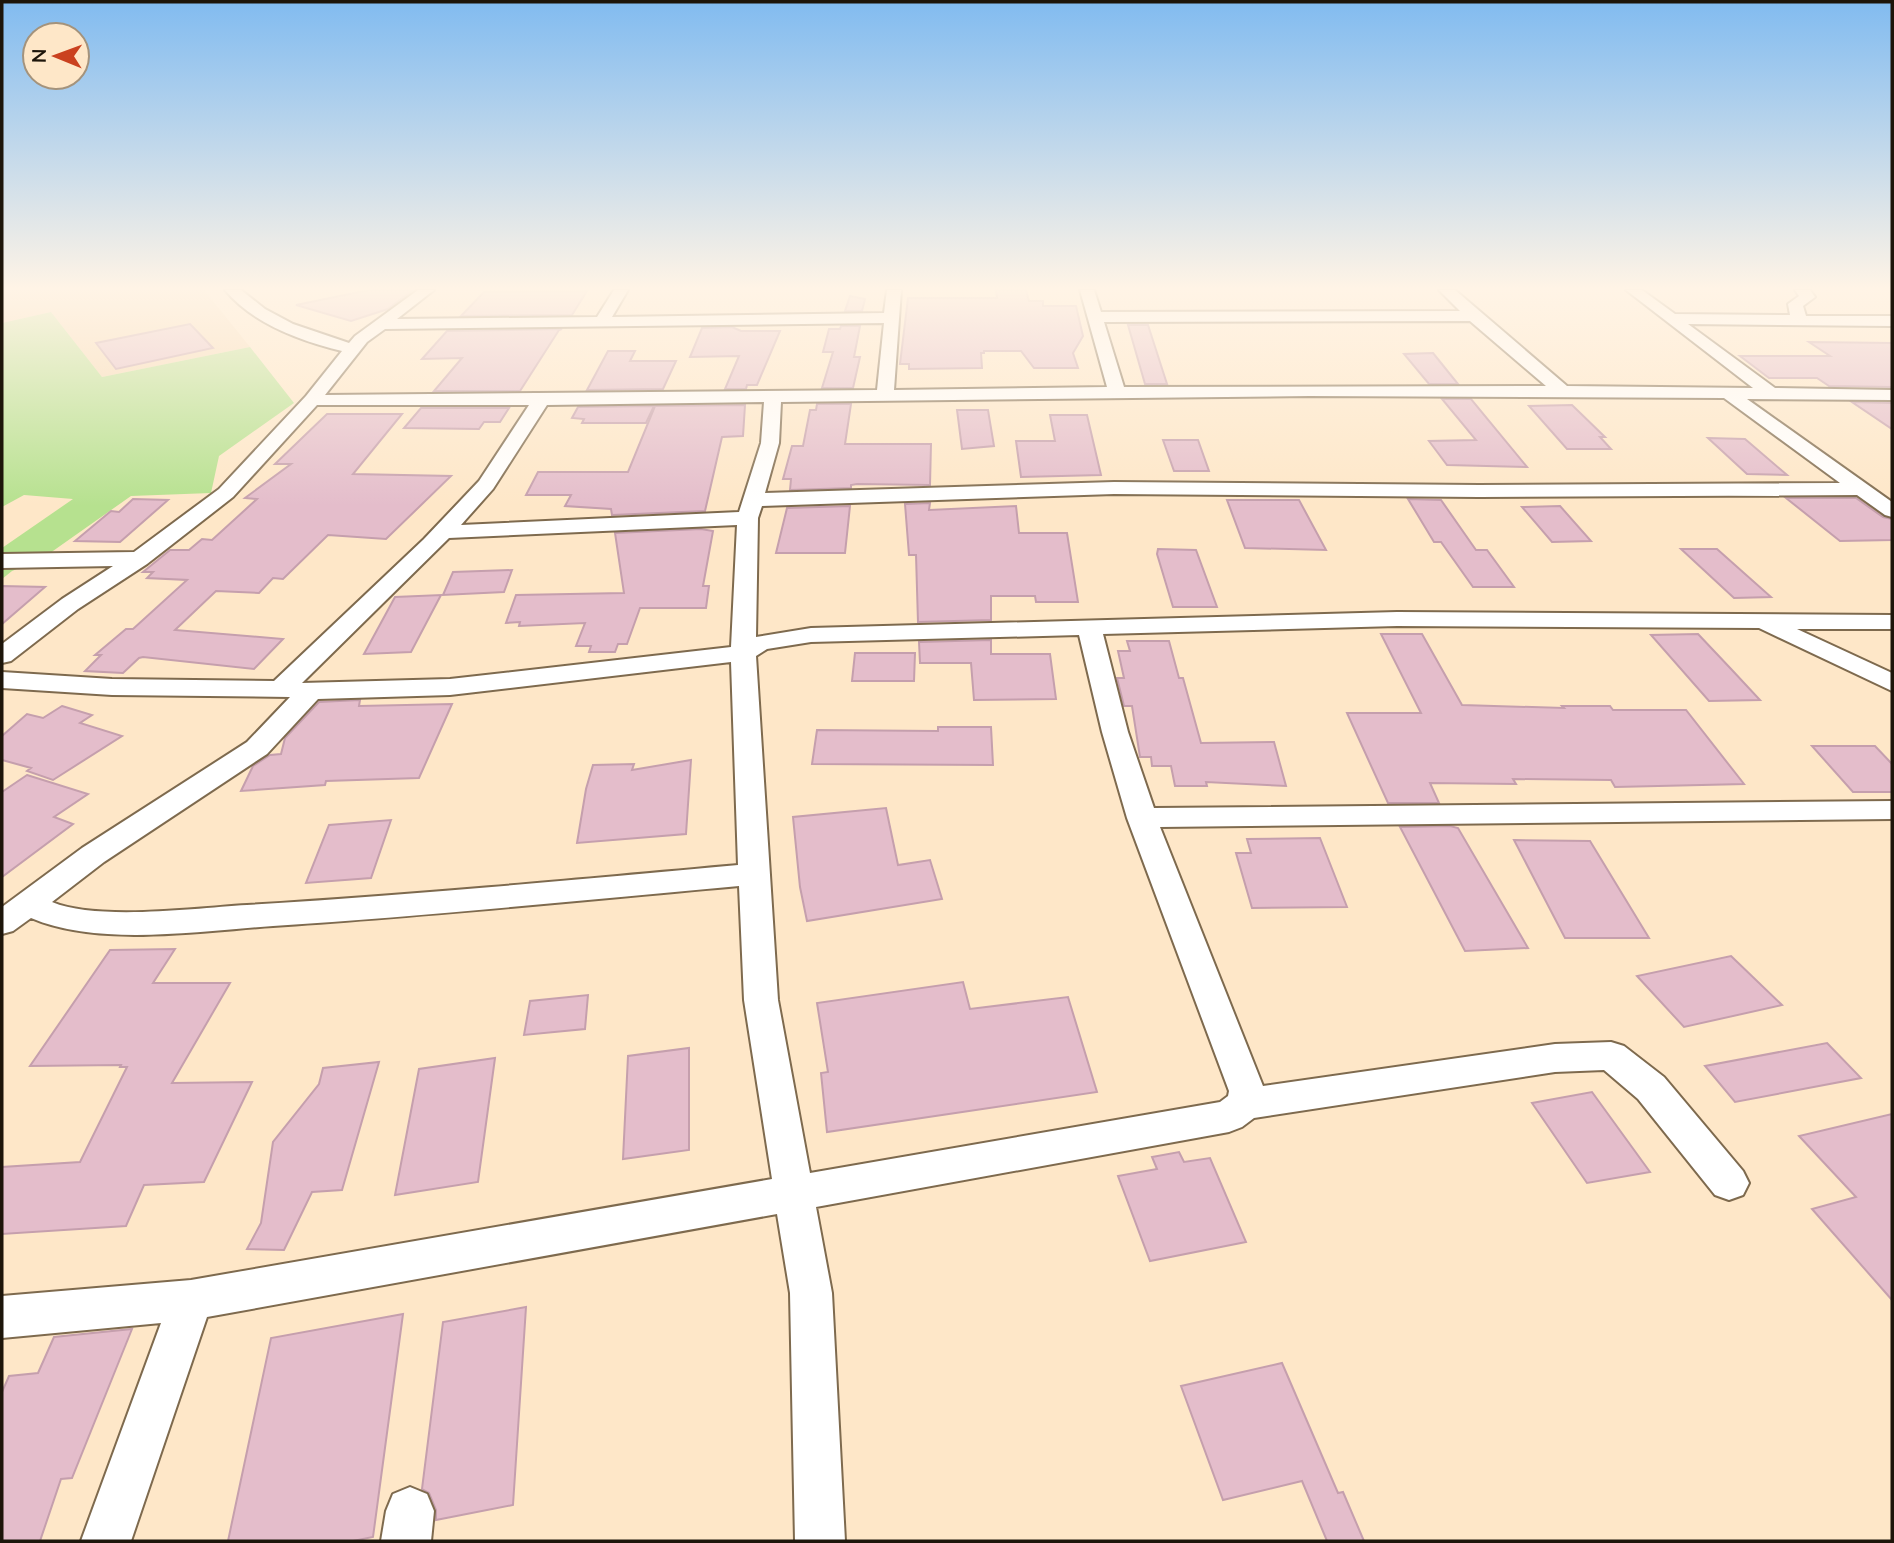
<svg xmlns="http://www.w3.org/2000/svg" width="1894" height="1543" font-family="Lato,sans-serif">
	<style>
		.built { fill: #f6dab6 }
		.green { fill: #b6e18f }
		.building { fill: #e4bdcb; stroke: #c59fad; stroke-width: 2 }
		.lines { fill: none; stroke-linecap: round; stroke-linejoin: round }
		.minor-casing { stroke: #7e6a4e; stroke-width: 4 }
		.minor { fill: #fff; fill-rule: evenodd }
	</style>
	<rect width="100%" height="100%" fill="#fee7c8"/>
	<!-- built -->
	<path class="built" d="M2,290H204L250,347L102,377L51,312L2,323Z"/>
	<!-- green -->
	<path class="green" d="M51,312L102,377L250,347L294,403L219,456L211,493L131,496L43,558L12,571L2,579V548L73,499L24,495L2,507V323Z"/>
	<!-- building -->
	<g class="building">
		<path d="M369,290H413L388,309L351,321L296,305Z"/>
		<path d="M996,290H1026L1029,301H1043V306H1076L1083,336L1073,353L1078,368H1034L1021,351H984V353H981L982,368L909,369V364H900L908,298H997Z"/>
		<path d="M587,291L572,315L461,316L484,292Z"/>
		<path d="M850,296L865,299L862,311H845Z"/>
		<path d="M190,324L213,348L116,369L96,343Z"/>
		<path d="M1128,325H1148L1167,384H1145Z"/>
		<path d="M841,326H860L854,357H860L853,388H822L833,352H823L829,329H840Z"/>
		<path d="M732,327L741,331H780L757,385H747L746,389H725L739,356L690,357L702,328Z"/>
		<path d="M562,329L559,330L520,391H434L462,358L422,359L447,331Z"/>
		<path d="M1809,342L1892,343V387L1829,386L1817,378H1769L1740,356H1830Z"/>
		<path d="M608,351H635L630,361H676L663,389L587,390Z"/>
		<path d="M1433,353L1458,384H1429L1404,354Z"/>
		<path d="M1442,399H1471L1527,467L1447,465L1429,441L1476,440Z"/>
		<path d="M1852,402L1892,403V429Z"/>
		<path d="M817,404H851L845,444H931L930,485L857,484L851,485V488L790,490L791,479H783L792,446H803L810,410H816Z"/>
		<path d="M745,405L743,436L722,437L705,511L612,515L611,509L565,506L571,495H526L538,472H628L655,406Z"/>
		<path d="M1572,405L1605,437H1600L1611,449H1567L1529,406Z"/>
		<path d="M654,406L646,423H582L584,419L572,418L578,407Z"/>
		<path d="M421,408H509L500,422H484L479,429L404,428Z"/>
		<path d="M957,410H988L994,446L962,449Z"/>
		<path d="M327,414H402L353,474L451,476L386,539L328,535L283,579L273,578L259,593L216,591L175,630L283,639L254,669L143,657L139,658L123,673L85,671L101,655H95L126,629H133L187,580L147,578L153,572H143L170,550H189L202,539L212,540L257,499L245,498L291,464H275Z"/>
		<path d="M1050,415H1087L1101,475L1021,477L1016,441H1055Z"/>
		<path d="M1708,438L1745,439L1787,475L1747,474Z"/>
		<path d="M1163,440H1198L1209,471H1174Z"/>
		<path d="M1786,498H1856L1883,517L1892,519V540L1840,541Z"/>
		<path d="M133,499L168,500L120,542L75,541L111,511L119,512Z"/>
		<path d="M1408,499L1441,500L1476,550H1487L1514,587H1473L1441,542H1434Z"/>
		<path d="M1227,500H1299L1326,550L1245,548Z"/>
		<path d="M930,503L929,510L1016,506L1019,533H1067L1078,602H1036L1035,596H991V620L918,622L916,555H909L905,504Z"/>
		<path d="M850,506L845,553H776L787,508Z"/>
		<path d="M1560,506L1591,541L1552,542L1522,507Z"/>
		<path d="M701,529L713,531L703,586H709L706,608H640L627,644H618L615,652H589L591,646H576L585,623L519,626L520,622L506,623L516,595L624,593L615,533Z"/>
		<path d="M1158,549L1196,550L1217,607H1173L1157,554Z"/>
		<path d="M1681,549H1717L1771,597L1734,598Z"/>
		<path d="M512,570L504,592L443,595L453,572Z"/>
		<path d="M2,586L45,587L2,624Z"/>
		<path d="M441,595L411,652L364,654L395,597Z"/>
		<path d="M1381,634H1422L1462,705L1564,708L1562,706H1610L1613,710H1686L1744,784L1615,787L1611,780L1513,779L1516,784L1430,783L1439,803H1388L1347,713H1421Z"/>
		<path d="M1698,634L1732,670L1760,700L1709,701L1651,635Z"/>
		<path d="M991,640V654H1050L1056,699L974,700L971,663H920L919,642Z"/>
		<path d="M1127,641H1169L1179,678H1183L1201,743L1274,742L1286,786L1206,782L1207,786H1175L1171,766H1152L1151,757H1140L1132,706H1124L1117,678H1124L1118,651H1130Z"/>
		<path d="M855,653H915L914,681H852Z"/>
		<path d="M360,700L359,706L452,704L419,778L326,781L325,785L241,791L253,766L270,755L281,754L285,738L319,702Z"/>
		<path d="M62,706L92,715L80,723L122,736L53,780L27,771L31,768L2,760V736L27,714L43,718Z"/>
		<path d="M938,727H991L993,765L812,764L817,730L938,731Z"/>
		<path d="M1812,746H1875L1892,764V792H1853Z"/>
		<path d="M691,760L686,834L577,843L586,789L593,765L634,764L632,770Z"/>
		<path d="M27,775L88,794L54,817L73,824L2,877V792Z"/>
		<path d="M886,808L898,865L930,860L942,899L807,921L800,887L793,817Z"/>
		<path d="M391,820L371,878L306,883L329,825Z"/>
		<path d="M1450,826L1458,828L1528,948L1465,951L1400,827Z"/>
		<path d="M1320,838L1347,907L1252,908L1236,853H1251L1247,839Z"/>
		<path d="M1514,840L1590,841L1649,938H1565Z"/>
		<path d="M175,949L153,983H230L172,1083L252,1082L204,1182L144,1185L126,1226L2,1234V1167L80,1162L127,1067H120L121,1065L30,1066L110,950Z"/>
		<path d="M1731,956L1782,1005L1684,1027L1637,976Z"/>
		<path d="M963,982L970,1009L1068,997L1097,1092L827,1132L821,1073L828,1072L817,1003Z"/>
		<path d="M588,995L585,1029L524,1035L530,1001Z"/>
		<path d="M1827,1043L1861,1078L1735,1102L1705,1066Z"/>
		<path d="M689,1048V1150L623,1159L628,1056Z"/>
		<path d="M495,1058L478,1182L395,1195L419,1069Z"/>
		<path d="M379,1062L342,1190L312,1192L284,1250L247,1249L261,1223L273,1142L319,1084L323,1068Z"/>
		<path d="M1592,1092L1650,1172L1587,1183L1532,1103Z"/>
		<path d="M1892,1114V1300L1812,1209L1856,1197L1799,1136Z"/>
		<path d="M1179,1152L1184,1162L1210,1158L1246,1242L1150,1261L1118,1176L1157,1169L1152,1157Z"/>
		<path d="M526,1307L513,1505L436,1520V1510L429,1493L422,1489L443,1322Z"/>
		<path d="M403,1314L373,1537L353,1541H228L271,1338Z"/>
		<path d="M132,1329L72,1478L61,1479L40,1541H2V1392L9,1376L38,1373L54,1337Z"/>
		<path d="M1282,1363L1338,1493L1343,1492L1364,1541H1327L1302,1481L1223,1500L1181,1386Z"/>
	</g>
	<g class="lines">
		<defs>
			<g id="minor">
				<path d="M225,290H241L265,309L293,324L349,343L355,336L418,290H434L397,319L597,317L614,290H628L612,317L884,313L887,290H901L894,390L1107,387L1080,290H1094L1101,312L1460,311L1439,290H1455L1567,386L1753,388L1626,290H1642L1675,314L1790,315L1788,304L1799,296L1795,290H1810L1815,297L1803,306L1806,316H1892V326L1688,324L1775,388L1892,390V400L1747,399L1892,502V517L1885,515L1857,495L1479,497L1114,494L762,506L758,518L756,637L811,628L1397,612L1892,615V629H1797L1892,673V691L1759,628L1397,626L1103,634L1128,732L1154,808L1892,801V819L1160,827L1263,1086L1555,1044L1611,1042L1624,1046L1664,1077L1743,1171L1749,1183L1743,1195L1729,1200L1715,1195L1638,1099L1604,1070L1555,1072L1254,1118L1242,1127L1229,1132L816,1207L832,1293L845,1541H795L790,1293L777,1214L207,1317L131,1541H81L161,1323L2,1338V1296L191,1280L772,1179L744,1000L739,886C584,900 428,916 273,926C200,931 98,947 31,918L13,931L2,934V907L82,848L247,742L290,697L112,695L2,688V672L112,679L274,681L424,539L479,481L529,405H317L233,497L147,564L78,609L11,661L2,663V644L62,599L113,566L2,568V554L134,552L219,489L306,396L342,351C301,341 253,324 225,290ZM1470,321L1546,386L1124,387L1104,322ZM884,323L877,390L325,395L367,342L385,329ZM1309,396L1724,398L1840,483L1479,485L1114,482L765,493L779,443L781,402ZM764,402L761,443L739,512L461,525L493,489L547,405ZM737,525L731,647L450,679L302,683L449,538ZM1079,635L1102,732L1127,818L1229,1091L1228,1096L1220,1102L810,1173L778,1000L756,656L767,649L811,642ZM731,662L738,865C574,880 411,895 247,905C196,908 97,921 52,902L104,862L267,754L318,699L450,695Z"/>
				<path d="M410,1487L427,1494L434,1511L431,1541H381L386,1511L393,1494Z"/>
			</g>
		</defs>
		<!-- minor casing -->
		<use href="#minor" class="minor-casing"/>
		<!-- minor -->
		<use href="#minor" class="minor"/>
	</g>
	<!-- sky -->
	<linearGradient id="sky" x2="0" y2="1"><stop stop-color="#81bbf0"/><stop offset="0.57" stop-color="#fff4e6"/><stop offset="1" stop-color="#fff4e6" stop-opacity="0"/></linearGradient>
	<rect width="1894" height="506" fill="url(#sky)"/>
	<!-- border -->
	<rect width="1894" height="1543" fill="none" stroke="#1d150a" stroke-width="7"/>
	<!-- north arrow -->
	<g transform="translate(56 56) rotate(271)"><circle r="33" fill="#fee7c8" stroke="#a4937c" stroke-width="2"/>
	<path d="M0-5L12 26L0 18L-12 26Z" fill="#ca411f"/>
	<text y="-10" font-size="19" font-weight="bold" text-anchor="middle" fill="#1d150a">N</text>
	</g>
</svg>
